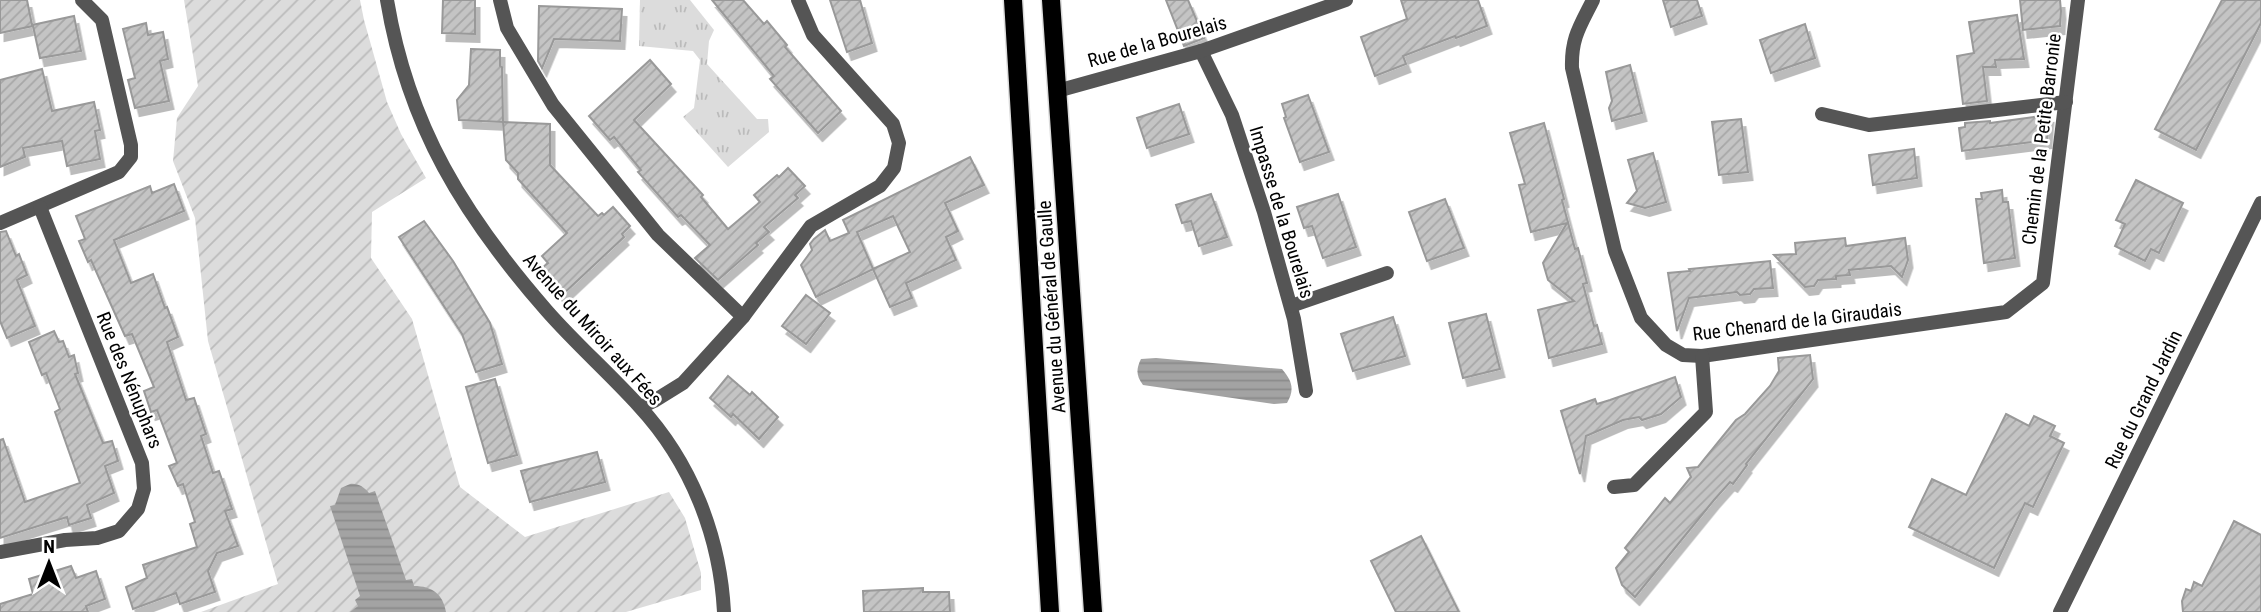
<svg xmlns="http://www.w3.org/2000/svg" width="2261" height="612" font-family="'Roboto Condensed',sans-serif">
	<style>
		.park { fill: url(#park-tufts) }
		.garden { fill: url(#garden-furrows) }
		.water { fill: url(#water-rules) }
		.building { fill: url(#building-hatch); stroke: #999; stroke-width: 2; fill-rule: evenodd; filter: url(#shadow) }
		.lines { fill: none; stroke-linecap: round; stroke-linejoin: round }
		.primary-casing { stroke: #dbdbdb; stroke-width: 21 }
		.minor { stroke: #555; stroke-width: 14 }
		.tertiary { stroke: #555; stroke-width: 14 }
		.primary { stroke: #000; stroke-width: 18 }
		.labels { text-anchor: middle; stroke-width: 5; stroke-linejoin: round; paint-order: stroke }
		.street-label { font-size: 19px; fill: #000; stroke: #fff }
	</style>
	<defs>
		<pattern id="park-tufts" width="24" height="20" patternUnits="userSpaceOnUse" patternTransform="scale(1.75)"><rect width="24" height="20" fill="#dcdcdc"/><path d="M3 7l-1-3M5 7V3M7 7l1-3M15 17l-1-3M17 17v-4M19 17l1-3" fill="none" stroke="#bbb"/></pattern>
		<pattern id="garden-furrows" width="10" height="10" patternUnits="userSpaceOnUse" patternTransform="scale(1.75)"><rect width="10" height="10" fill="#dcdcdc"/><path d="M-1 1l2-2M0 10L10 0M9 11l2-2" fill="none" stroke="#bbb"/></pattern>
		<pattern id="water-rules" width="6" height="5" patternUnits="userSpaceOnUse" patternTransform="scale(1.75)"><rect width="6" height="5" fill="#a3a3a3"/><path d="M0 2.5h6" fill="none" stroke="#8b8b8b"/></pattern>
		<pattern id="building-hatch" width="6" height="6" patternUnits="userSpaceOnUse" patternTransform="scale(1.75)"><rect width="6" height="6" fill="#c4c4c4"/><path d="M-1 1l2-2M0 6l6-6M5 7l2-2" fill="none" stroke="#a7a7a7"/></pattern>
		<filter id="shadow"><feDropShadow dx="4.5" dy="8" stdDeviation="0" flood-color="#0004"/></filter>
	</defs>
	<rect width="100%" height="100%" fill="#fff"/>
	<!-- park -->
	<path class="park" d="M640,0H690L714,30L709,41L707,64L757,119H768L769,132L728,167L683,117L694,108L700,60L693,51L639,46Z"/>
	<!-- garden -->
	<path class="garden" d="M184,0H360L364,20L387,102L401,134L426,178L372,212L371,258L412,319L460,487L525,537L669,492L685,518L701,573V590L626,612H201L278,584L208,341L195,218L173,161L177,118L198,86Z"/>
	<!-- water -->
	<g class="water">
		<path d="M1156,358L1282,369C1292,381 1295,389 1287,403L1274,404L1143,385C1136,376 1136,369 1141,359Z"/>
		<path d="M350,484C358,483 364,487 369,493L375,491L406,580L412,579L414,586C432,586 443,594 446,612H350L358,606L355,600L360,596L330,506L335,505L341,488Z"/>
	</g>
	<!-- building -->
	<g class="building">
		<path d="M0,0H27L32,25L74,16L81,51L40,58L33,26L0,33Z"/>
		<path d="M443,0H475V34L442,33Z"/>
		<path d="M712,0H743L764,24L767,21L787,45L785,47L841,111L818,133L770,79L774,76Z"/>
		<path d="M830,0H860L872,43L847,52Z"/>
		<path d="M1166,0H1188L1204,38L1184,46Z"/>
		<path d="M1401,0H1478L1487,26L1456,38L1455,36L1403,56L1406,64L1375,76L1361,37L1407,19Z"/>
		<path d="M1663,0H1697L1702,16L1671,27Z"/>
		<path d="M2020,0H2060L2061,11L2060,26L2023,30Z"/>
		<path d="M2222,0H2261V23L2196,150L2155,129Z"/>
		<path d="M539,6L622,9L620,41L554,39L542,68L538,61Z"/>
		<path d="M2017,15L2024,59L1995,60L1996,67H1983L1987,101L1963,104L1957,56L1974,53L1969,22Z"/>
		<path d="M146,23L148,35L163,32L168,59L160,61L169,101L135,108L128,80L135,78L123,29Z"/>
		<path d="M1805,24L1815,58L1771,73L1760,40Z"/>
		<path d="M471,49L500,50V66L502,67L503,122L459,120L457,100L469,85Z"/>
		<path d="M650,60L671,84L634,120L703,195L701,197L728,229L760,202L754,195L777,175L779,177L788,168L805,186L795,195L798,198L764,227L769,232L756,243L758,245L718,280L695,258L710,245L681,215L678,217L638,172L641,170L614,137L610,140L589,116Z"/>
		<path d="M1630,65L1642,113L1612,121L1609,108L1612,101L1606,72Z"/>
		<path d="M42,69L52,111L94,102L100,130L95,131L100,159L67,166L62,141L23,148L25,157L0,167V80Z"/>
		<path d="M1308,95L1329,152L1300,162L1284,118L1286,117L1282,104Z"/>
		<path d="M1179,104L1189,134L1147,148L1137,118Z"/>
		<path d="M2049,115L2047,140L1962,151L1959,128L1965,127V123L1990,121V123Z"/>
		<path d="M1741,119L1748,172L1719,175L1712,122Z"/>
		<path d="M503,122L550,124V165L598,216L602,213L604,215L613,207L630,226L622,234L624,237L561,296L538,271L548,263L542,256L567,233L518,179V173L506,160Z"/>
		<path d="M1544,123L1564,199L1562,200L1575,249L1578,248L1587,283L1583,284L1594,326L1597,325L1602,344L1549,358L1538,310L1574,301L1548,280L1543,263L1567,223L1531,232L1519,185L1525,184L1510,133Z"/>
		<path d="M1914,149L1917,178L1873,185L1869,155Z"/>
		<path d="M1653,153L1666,202L1645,208L1627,203L1637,191L1628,160Z"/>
		<path d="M970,157L984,185L945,203L958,231L946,237L956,260L906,283L912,298L890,307L873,269L816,297L801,265L812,250L810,244L814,239L825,230L830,241L849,233L843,220ZM893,216L910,252L873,269L857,232Z"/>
		<path d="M2136,180L2183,203L2159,253L2151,249L2145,261L2115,246L2125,224L2116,220Z"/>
		<path d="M174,184L184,211L114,240L131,283L153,274L165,308L167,307L178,337L167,342L186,400L194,398L206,434L201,436L213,473L219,471L232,509L225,511L238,546L217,553L208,571L215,592L180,604L176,593L133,609L126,587L147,578L143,565L197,547L190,524L195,522L183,484L178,486L169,466L177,463L157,410L151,412L144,391L154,387L132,334L125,336L91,260L88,262L79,241L85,239L76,216L150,186L152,193Z"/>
		<path d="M2002,190L2003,202H2008L2015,258L1984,263L1976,199H1982L1981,193Z"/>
		<path d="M1211,194L1227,237L1199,246L1191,221L1182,223L1176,205Z"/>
		<path d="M1338,194L1356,247L1323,258L1312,226L1304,228L1297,207Z"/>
		<path d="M1445,199L1464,248L1427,261L1409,212Z"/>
		<path d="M424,221L453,261L490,323L502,364L476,372L462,334L399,237Z"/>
		<path d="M6,231L16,256L19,254L27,275L17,280L35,326L7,338L0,321V232Z"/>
		<path d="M1845,238L1846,246L1905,238L1908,260L1902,277L1891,266L1849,270L1850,275L1836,276V279L1818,280L1814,286L1805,287L1774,255L1796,254L1795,243Z"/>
		<path d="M1770,261L1773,288L1754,289L1750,294L1740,295L1737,292L1689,298L1677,331L1668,273L1690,271L1689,269Z"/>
		<path d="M806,295L830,313L806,344L782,326Z"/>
		<path d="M1486,314L1500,369L1463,378L1449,323Z"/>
		<path d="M1393,317L1405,356L1353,371L1341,334Z"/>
		<path d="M54,331L59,342L63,341L69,357L74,355L78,373L75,374L103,443L112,441L118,461L105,466L114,493L87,505L91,518L69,525L67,517L0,538V440L3,439L25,502L80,483L55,412L60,409L46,373L42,375L29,342Z"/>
		<path d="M1810,355L1813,379L1746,464L1747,465L1733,484L1730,482L1714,500L1635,597L1622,585L1616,568L1629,552L1625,548L1665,498L1670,503L1691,477L1687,468L1698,467L1736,420L1745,414L1770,386L1779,371L1778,358Z"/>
		<path d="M728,376L750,395L752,392L778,417L759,439L733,414L731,417L710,398Z"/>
		<path d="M1675,377L1681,397L1661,414L1642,420L1639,417L1623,420L1586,436L1580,474L1561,411L1595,399L1597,404L1610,400Z"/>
		<path d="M495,379L517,455L488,463L466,387Z"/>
		<path d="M2006,414L2029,426L2034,416L2055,426L2050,436L2064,443L2033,507L2025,503L1994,568L1909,527L1932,479L1966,495Z"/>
		<path d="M597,452L605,482L530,502L521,471Z"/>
		<path d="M2234,521L2261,535V612H2183L2182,601L2186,589L2191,591L2194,582L2202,586Z"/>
		<path d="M1421,536L1459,612H1396L1371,561Z"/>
		<path d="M71,566L76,578L96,571L105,599L86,606L88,612H0V604L33,594L29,579Z"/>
		<path d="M923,588V592H949L950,612H864L863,591Z"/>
	</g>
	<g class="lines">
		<defs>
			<g id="primary">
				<path d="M1013,0L1050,612"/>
				<path d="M1051,0L1093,612"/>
			</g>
		</defs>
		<!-- primary casing -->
		<use href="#primary" class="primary-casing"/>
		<!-- minor -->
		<g class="minor">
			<path d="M387,0C408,126 464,216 547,311C576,344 609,373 639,406C691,462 720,536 724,612"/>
			<path d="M500,0L507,28L553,105L658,235L743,317"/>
			<path d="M1593,0C1580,26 1571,38 1572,68L1615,251L1641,318L1666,345L1683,355L1702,356L2006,312L2043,283L2078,0"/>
			<path d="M1201,51L1232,115L1264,212L1294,319L1306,391"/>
			<path d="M1057,91L1201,51L1346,0"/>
			<path d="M1822,114L1869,125L2066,102"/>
			<path d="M0,223L119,172L131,157V145L102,20L82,0"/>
			<path d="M1291,306L1387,273"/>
			<path d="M641,407L654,401L683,383L743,317L811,226L880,186L894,168L899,143L893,124L813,35L798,0"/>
			<path d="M1614,487L1634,485L1706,412L1702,356"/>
			<path d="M0,552L65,540L97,538L119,531L138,509L144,489L142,463L40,207"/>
		</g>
		<!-- tertiary -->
		<path class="tertiary" d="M2060,612L2261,203"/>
		<!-- primary -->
		<use href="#primary" class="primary"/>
	</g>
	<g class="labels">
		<!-- street labels -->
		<g class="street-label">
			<text transform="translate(1157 41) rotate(-16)" y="7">Rue de la Bourelais</text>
			<text transform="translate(2041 139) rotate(-83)" y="7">Chemin de la Petite Barronie</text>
			<text transform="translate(1282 212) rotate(73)" y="7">Impasse de la Bourelais</text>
			<text transform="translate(1051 307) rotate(-94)" y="7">Avenue du Général de Gaulle</text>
			<text transform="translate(1797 321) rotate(-7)" y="7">Rue Chenard de la Giraudais</text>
			<text transform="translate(593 329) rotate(48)" y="7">Avenue du Miroir aux Fées</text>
			<text transform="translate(130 380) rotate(68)" y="7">Rue des Nénuphars</text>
			<text transform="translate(2143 399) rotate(-64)" y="7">Rue du Grand Jardin</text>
		</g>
	</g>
	<!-- north arrow -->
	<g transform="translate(49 563)" stroke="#ffffff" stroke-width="5" paint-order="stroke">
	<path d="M0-5L12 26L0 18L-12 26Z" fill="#000000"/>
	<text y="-10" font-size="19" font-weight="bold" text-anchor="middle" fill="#000000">N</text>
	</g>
</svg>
